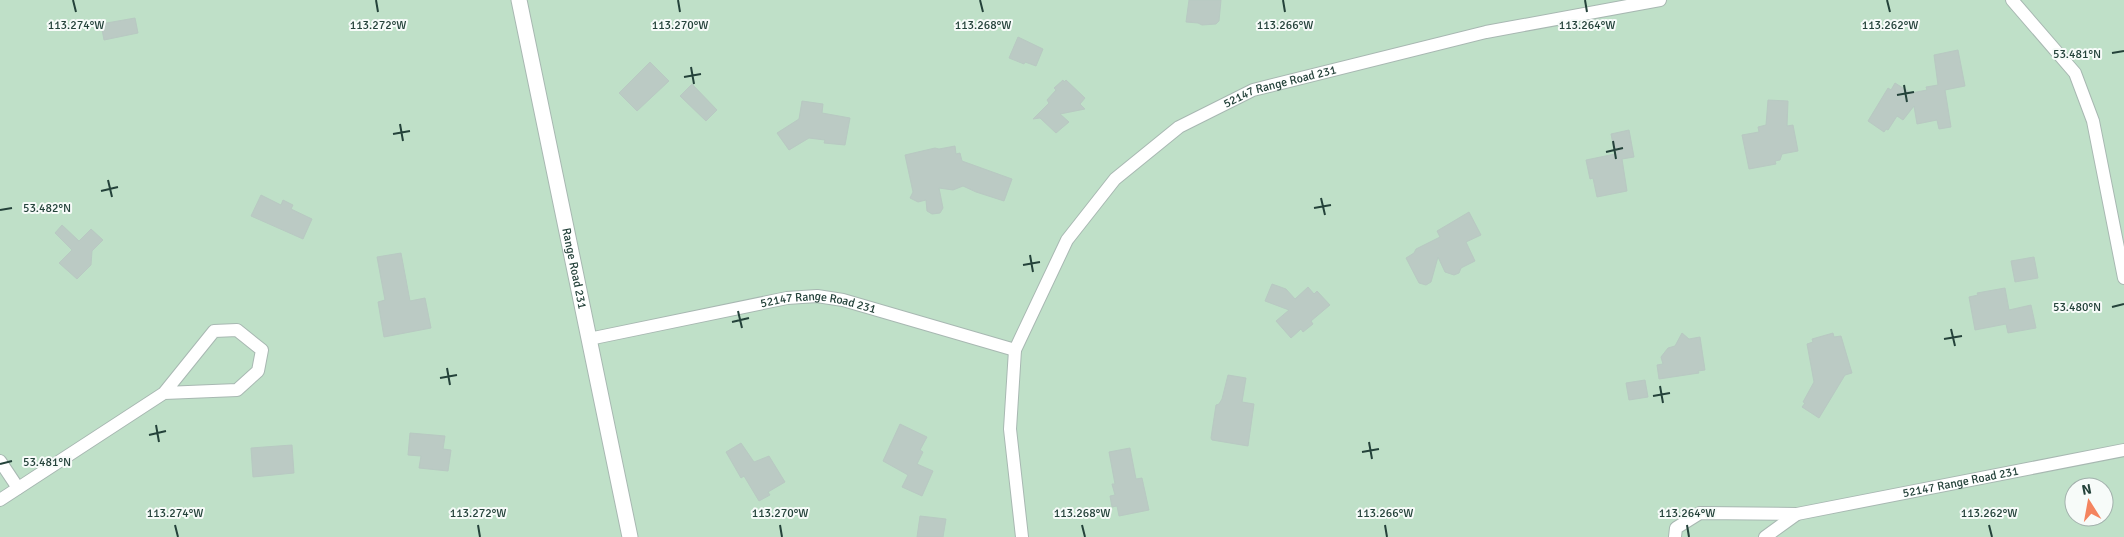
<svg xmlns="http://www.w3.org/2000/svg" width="2124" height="537" font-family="Signika,sans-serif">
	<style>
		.green { fill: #bfe0c8; fill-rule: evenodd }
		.building { fill: #bbcac4; stroke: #b8c9c2 }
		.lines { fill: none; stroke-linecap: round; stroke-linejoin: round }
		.minor-casing { stroke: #a8b8b2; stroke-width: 14 }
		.tertiary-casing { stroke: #a8b8b2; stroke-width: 17 }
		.minor { stroke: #fff; stroke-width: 12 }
		.tertiary { stroke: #fff; stroke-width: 15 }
		.ticks { fill: none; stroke: #24423a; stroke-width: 2 }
		.labels { text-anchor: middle; stroke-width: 4; stroke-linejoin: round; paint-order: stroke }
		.street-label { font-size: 12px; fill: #24423a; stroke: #f7fbf9 }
		.ticks-label { font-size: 12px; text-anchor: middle; fill: #24423a; stroke: #f7fbf9; stroke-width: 4; stroke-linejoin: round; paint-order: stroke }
	</style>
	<rect width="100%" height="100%" fill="#e6efeb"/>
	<!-- green -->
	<path class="green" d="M0,0H2124V537H0ZM2074,487H2104V517H2074Z"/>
	<!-- building -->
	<g class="building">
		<path d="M1189,0H1221L1219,21L1216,24L1202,25L1198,23L1186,22Z"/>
		<path d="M135,18L138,33L104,40L101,24Z"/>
		<path d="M1018,37L1043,49L1036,66L1025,62L1024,64L1009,58Z"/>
		<path d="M1958,50L1965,86L1945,90L1951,127L1939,129L1937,120L1917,124L1914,106L1903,120L1897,116L1888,130L1886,129L1884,132L1868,121L1888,88L1891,90L1895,83L1911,93L1927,90L1926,87L1938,85L1934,55Z"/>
		<path d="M650,62L669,81L637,111L619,93Z"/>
		<path d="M1063,80L1064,82L1066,80L1085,98L1080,104L1085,109L1060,114L1069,122L1056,133L1040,118L1033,119L1049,103L1047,100L1056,90L1054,88Z"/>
		<path d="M692,84L717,110L706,121L680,96Z"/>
		<path d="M1768,100L1788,101L1787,126L1793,125L1798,151L1782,154L1780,160L1775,161L1776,164L1749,169L1742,135L1759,132L1758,127L1766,125Z"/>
		<path d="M802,101L823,104L822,113L850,118L845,145L824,143L825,140L809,138L789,150L777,133L799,119Z"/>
		<path d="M1629,130L1634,157L1622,159L1627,191L1597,197L1593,178L1590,179L1586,160L1615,154L1611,134Z"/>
		<path d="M955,146L956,154L960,153L962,161L1012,179L1004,201L976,192L963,186L953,190L939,188L943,208L940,213L932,214L927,211L926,200L918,202L910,198L913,192L905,155L935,148L939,149Z"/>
		<path d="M261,195L281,205L283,200L293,205L291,209L312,219L303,239L251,216Z"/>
		<path d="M1469,212L1481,235L1466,242L1475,261L1461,268L1459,273L1454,275L1445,272L1438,257L1431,282L1426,285L1419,283L1406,258L1414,253L1416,249L1440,237L1437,231Z"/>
		<path d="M62,225L79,241L91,229L103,240L92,251L91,265L77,279L59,263L72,250L55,233Z"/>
		<path d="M401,253L410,301L425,298L431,328L384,337L378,302L385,300L377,257Z"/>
		<path d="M2034,257L2038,278L2015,282L2011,261Z"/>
		<path d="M1272,284L1286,289L1295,299L1308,287L1314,294L1317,291L1330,305L1311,321L1313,324L1303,332L1301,329L1291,338L1276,321L1289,310L1265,301Z"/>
		<path d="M2005,288L2009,310L2031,305L2036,328L2008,333L2006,324L1975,330L1969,297L1978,295L1977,293Z"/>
		<path d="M1682,333L1689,339L1700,337L1705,370L1698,371L1699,373L1659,379L1657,365L1663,364L1661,357L1668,348L1675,346Z"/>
		<path d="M1833,333L1834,337L1841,336L1852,373L1845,375L1819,418L1802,407L1805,403L1803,402L1814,382L1807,344L1813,342L1812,339Z"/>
		<path d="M1228,375L1246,378L1242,402L1254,404L1248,446L1212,440L1211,438L1216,405L1219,404L1222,399Z"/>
		<path d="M1645,380L1648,397L1629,400L1626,383Z"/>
		<path d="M900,424L927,437L920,450L923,452L917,464L933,471L922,496L902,487L908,475L883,461Z"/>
		<path d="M410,433L445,436L443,449L451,450L448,471L419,468L421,456L408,455Z"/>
		<path d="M741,443L754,462L769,456L785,482L768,492L770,495L759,501L744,476L741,478L726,452Z"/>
		<path d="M292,445L294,473L253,477L251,448Z"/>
		<path d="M1130,448L1136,479L1142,478L1149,510L1119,516L1117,506L1112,507L1110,496L1115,495L1112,484H1115L1109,452Z"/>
		<path d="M920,516L946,519L943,537H917Z"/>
	</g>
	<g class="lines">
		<defs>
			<g id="minor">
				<path d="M2012,0L2075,73L2093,121L2124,278"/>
				<path id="s1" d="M589,339L787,298L817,296L843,300L1015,350"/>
				<path d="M0,461L18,488"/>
				<path d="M0,500L164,393L214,331L237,330L262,350L258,371L237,390L164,393"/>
				<path id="s2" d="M1022,537L1010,429L1015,350L1067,240L1115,179L1179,127L1253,90L1486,32L1660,0"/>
				<path id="s3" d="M1675,537L1676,528L1700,513L1797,514L2124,450"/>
				<path d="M1765,537L1797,514"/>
			</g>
			<g id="tertiary">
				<path id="s4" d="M519,0L630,537"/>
			</g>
		</defs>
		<!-- minor casing -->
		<use href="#minor" class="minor-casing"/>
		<!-- tertiary casing -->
		<use href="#tertiary" class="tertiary-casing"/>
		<!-- minor -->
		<use href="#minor" class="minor"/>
		<!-- tertiary -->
		<use href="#tertiary" class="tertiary"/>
	</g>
	<!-- ticks -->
	<path class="ticks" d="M73,0L76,12M376,0L378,12M678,0L680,12M980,0L983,12M1283,0L1285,12M1585,0L1587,12M1887,0L1890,12M2112,53L2124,51M691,67L694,84M684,77L701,74M1904,85L1907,102M1897,95L1914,92M400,124L403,141M393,134L410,131M1613,141L1616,159M1606,152L1623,148M108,180L112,197M101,191L118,187M1321,198L1325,215M1314,208L1331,205M0,210L12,208M1030,255L1033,272M1023,265L1040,262M2112,307L2124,304M738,311L742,328M732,322L749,318M1951,329L1955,346M1944,339L1962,336M447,368L450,385M440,378L457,375M1660,386L1663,403M1653,396L1670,393M156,425L159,442M149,435L166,431M1369,442L1372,459M1362,452L1379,449M0,464L12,461M175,525L178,537M478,525L480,537M780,525L782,537M1082,525L1085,537M1385,525L1387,537M1687,525L1689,537M1989,525L1992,537"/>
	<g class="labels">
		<!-- street labels -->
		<g class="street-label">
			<text dy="4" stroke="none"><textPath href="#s2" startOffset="579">52147 Range Road 231</textPath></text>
			<text dy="4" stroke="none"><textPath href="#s4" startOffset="274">Range Road 231</textPath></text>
			<text dy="4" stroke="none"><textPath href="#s1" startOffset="234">52147 Range Road 231</textPath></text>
			<text dy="4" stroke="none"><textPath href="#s3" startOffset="301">52147 Range Road 231</textPath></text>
		</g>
	</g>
	<g class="ticks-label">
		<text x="76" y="29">113.274°W</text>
		<text x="378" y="29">113.272°W</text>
		<text x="680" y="29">113.270°W</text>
		<text x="983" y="29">113.268°W</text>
		<text x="1285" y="29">113.266°W</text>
		<text x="1587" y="29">113.264°W</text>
		<text x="1890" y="29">113.262°W</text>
		<text x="2077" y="58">53.481°N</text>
		<text x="47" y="212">53.482°N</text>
		<text x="2077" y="311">53.480°N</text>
		<text x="47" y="466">53.481°N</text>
		<text x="175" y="517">113.274°W</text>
		<text x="478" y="517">113.272°W</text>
		<text x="780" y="517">113.270°W</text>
		<text x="1082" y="517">113.268°W</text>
		<text x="1385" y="517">113.266°W</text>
		<text x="1687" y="517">113.264°W</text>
		<text x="1989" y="517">113.262°W</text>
	</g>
	<!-- north arrow -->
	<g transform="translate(2089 502) rotate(349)"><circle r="24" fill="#f7fbf9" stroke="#a3b1ad"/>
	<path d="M0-4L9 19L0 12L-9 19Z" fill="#f4845f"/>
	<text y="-8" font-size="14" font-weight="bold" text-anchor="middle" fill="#24423a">N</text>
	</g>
</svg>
